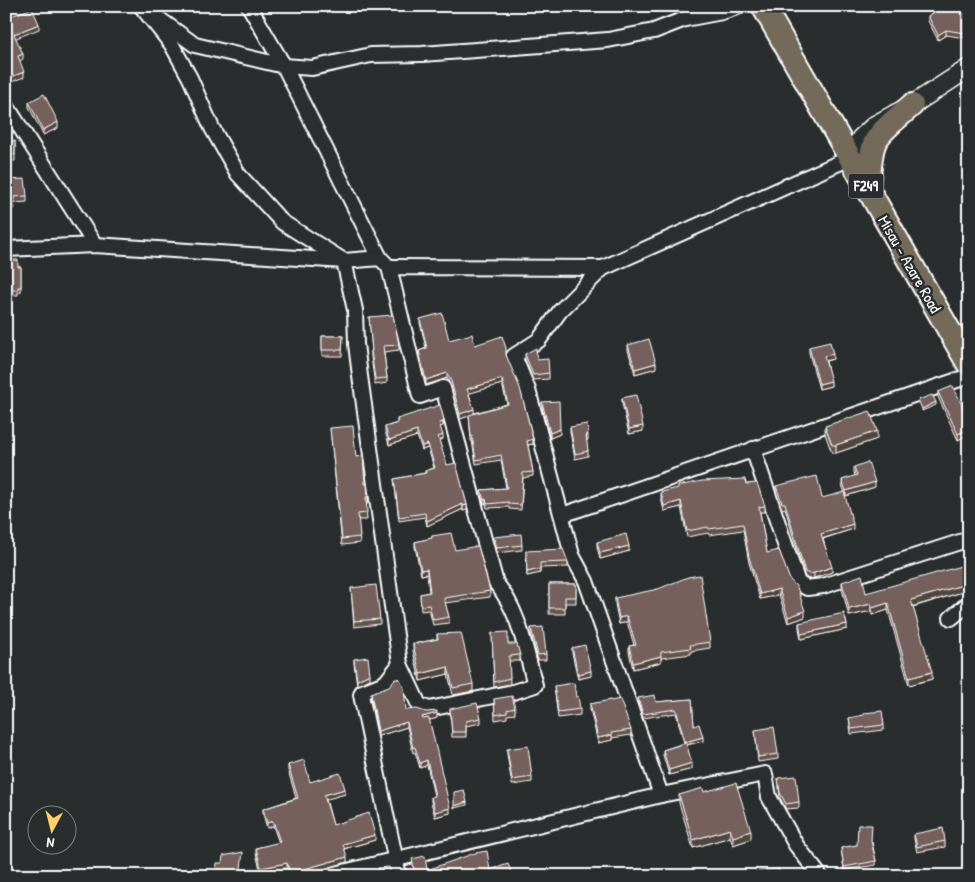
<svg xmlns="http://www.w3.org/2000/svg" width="975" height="882" font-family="'Patrick Hand',sans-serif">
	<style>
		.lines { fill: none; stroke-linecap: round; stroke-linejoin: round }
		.minor-casing { stroke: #fff; stroke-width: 18 }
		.tertiary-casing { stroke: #fff; stroke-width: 21 }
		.primary-casing { stroke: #fff; stroke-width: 26 }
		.minor { stroke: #2a2d2e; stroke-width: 14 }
		.tertiary { stroke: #2a2d2e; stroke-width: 18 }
		.primary { stroke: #736b5a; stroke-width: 22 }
		.wall { fill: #645350; stroke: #fff; fill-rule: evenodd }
		.shaded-wall { fill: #514441; stroke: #fff }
		.building { fill: #74615d; stroke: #fff }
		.labels { text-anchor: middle; stroke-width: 5; stroke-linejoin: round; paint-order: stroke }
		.shield { fill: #2a2d2e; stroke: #bfc0c0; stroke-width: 1 }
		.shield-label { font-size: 15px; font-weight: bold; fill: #fff }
		.street-label { font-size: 16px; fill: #fff; stroke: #2a2d2e }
	</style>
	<rect width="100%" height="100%" fill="#2a2d2e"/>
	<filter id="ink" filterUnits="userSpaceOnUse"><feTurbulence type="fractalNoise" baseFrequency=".02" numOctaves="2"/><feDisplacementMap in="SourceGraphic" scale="10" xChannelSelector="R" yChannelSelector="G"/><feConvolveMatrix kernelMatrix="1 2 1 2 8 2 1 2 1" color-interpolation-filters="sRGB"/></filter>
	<g filter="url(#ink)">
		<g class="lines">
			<defs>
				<g id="minor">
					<path d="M141,6L172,45L190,78L212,128L238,174L282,222L344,261L355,310L356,344L360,376L400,664L419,705L429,709L513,692L535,685C525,649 520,612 496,583L443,388L420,396L389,267L603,268L850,158"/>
					<path d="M249,6L284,66L380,258"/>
					<path d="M155,16L195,45L284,66L312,68L371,55L422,54L608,40L654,31L685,19L722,12L740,6"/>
					<path d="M6,105L95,245"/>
					<path d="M6,249L95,245L344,261L380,258L389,267"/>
					<path d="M603,268L560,311L539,340L514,356L528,390L572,555L586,581L661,795"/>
					<path d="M753,449L798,583L807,588L823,586L969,539"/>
					<path d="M562,515L969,376"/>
					<path d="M951,618L969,603"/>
					<path d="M327,876L661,795L765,774L769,797L796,845L820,876"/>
					<path d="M399,876L361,695L362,692L385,683L400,664"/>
				</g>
				<path id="tertiary" d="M850,158L861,138L875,125L912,105L969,68"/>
				<g id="primary">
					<path d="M763,6L969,365"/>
					<path d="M868,190C870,176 869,152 876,140C884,127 901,115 912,105"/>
				</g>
			</defs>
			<!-- minor casing -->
			<use href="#minor" class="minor-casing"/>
			<!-- tertiary casing -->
			<use href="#tertiary" class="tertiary-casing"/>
			<!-- primary casing -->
			<use href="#primary" class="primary-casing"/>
			<!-- minor -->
			<use href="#minor" class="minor"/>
			<!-- tertiary -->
			<use href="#tertiary" class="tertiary"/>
			<!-- primary -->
			<use href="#primary" class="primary"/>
		</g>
		<!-- wall -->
		<g class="wall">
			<path d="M969,6V18L967,19L965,38L946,35L938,40L928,21V16L940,9V7Z"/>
			<path d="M29,102L58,128L43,135L29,107Z"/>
			<path d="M6,140L15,141V161H6Z"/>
			<path d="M6,180L27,196V202L14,203V209H6Z"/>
			<path d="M6,260L18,267H21V292H18V295H6Z"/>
			<path d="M369,317L399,345V350L384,352L387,378V383L375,385L371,357V351H372Z"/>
			<path d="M420,319L449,340L475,345L506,355L533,444L528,445L533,472V476L523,478L521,510L509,509V507L487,508L486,503L484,504L481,495V490L506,488L501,460L476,464L472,441H471L469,416L460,419L451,386L447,378L426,385L419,356V351L426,348L420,323ZM502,384L507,404L474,413L469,393Z"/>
			<path d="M322,336H343L342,356H322Z"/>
			<path d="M628,345L656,368L635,374L628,350Z"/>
			<path d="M809,347L833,359L826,361L831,386L819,389L809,353Z"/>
			<path d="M525,354L537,360L549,373V379L533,380L525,359Z"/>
			<path d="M938,392L969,420V434L958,440L938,397Z"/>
			<path d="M622,398L643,431L629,434L622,403Z"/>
			<path d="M542,402L560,434L550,438L542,407Z"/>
			<path d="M397,419L444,420L443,426L440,427L443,439L439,441L447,465L467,510L463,511V509L427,526L425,517L399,521L394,479L425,473V471L434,468L428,448L422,450L417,436L389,445L385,431V427L397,423Z"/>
			<path d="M825,426L877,439L836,453H832L825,434Z"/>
			<path d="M570,427L588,440L586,441L588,451V456L575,459L570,432Z"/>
			<path d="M330,428L365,484L368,497V504H366L367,520H358L360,543L342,545Z"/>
			<path d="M854,467L875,487L846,496L842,485V480L855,476L854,472Z"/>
			<path d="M746,484L765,506V512H760L767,553L790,580L805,617L788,623L779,595L760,599L749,563L743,530L709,535L708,533L687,537L681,507L664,511L661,498V492Z"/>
			<path d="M776,486L822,498L853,529L823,539L832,572L814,578L809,579L805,577L785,508L782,509L776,491Z"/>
			<path d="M432,536L455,550L490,591V597L445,603L449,617V623L433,625L429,610L421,611L420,594L429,592L427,574L421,575L415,547V542L432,538Z"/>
			<path d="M494,537L522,545V550L497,553L494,543Z"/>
			<path d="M597,542L629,551L600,559L597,547Z"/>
			<path d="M969,550V577L963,556V551Z"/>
			<path d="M526,551L568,562V567L540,568V573L527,576Z"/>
			<path d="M842,582L866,593L966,591L913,607L932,679L909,685L888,610L872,615L871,611L849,616L842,589Z"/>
			<path d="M549,584H576V603H565V614H549Z"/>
			<path d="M351,588L380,619V624L354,627Z"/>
			<path d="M615,598L710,642V648L691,651V654L661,658V662L633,669L629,652V646L634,645L627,622L619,624L615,604Z"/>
			<path d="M799,623L847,629L801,639L799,628Z"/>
			<path d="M531,628L546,654V660H538L531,634Z"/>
			<path d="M492,633L508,644L520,655V661H509L510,684L494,687Z"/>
			<path d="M437,634L473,684V691L453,695L448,674L420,681L413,651V644L437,639Z"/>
			<path d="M572,648L591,676L578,679L572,653Z"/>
			<path d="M354,659L370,679L357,685L354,664Z"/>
			<path d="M554,686L576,697L580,709V715L558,718Z"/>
			<path d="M371,693L406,710L437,718L429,720L450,813L435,817L431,802V797L434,796L427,765L420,768L415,752L413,753L407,727L378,736L371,698Z"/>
			<path d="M638,698L656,702L692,699L694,726L703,741L687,745L692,769L669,775L663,755V750L684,743L676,713L643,718L638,702Z"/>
			<path d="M494,699L515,708V714L507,715V718L495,720Z"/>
			<path d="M611,701L631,730V735L612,738V740L598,743L590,709V704Z"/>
			<path d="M450,709L481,718V723L466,726V737H452Z"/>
			<path d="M849,718L884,725V730L851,734Z"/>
			<path d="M755,730L778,754V759L758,762Z"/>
			<path d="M507,749L532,777V782L512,785L507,754Z"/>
			<path d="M288,765L310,782L345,794L326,799L333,825L375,840L344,849L347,862L299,876H289L287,868L261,873L256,853V848L279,843L273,826L267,828L263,814V809L296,798L288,770Z"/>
			<path d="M778,778L799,802V808L786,809L780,798Z"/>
			<path d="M704,792L751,839L733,845L730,837L693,848L679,803V795Z"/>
			<path d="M914,834L945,841V847L917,852L914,839Z"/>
			<path d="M872,842L876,861V865L844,870L841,848L857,845Z"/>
		</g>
		<!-- shaded-wall -->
		<g class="shaded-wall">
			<path d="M969,13V18L967,19L965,38L967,14Z"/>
			<path d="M39,24V29L14,39V34Z"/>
			<path d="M946,30V35L938,40V35Z"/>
			<path d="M23,54V59L18,62V56Z"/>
			<path d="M24,72V77L6,84V79Z"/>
			<path d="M58,122V128L43,135V130Z"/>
			<path d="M833,354V359L824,361V356Z"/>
			<path d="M656,363V368L635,374V369Z"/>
			<path d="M447,373V378L426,385V380Z"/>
			<path d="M502,379V384L467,394V389Z"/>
			<path d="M831,381V386L819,389V384Z"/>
			<path d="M936,402V405L922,411V409Z"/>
			<path d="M474,409V414L460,419V414Z"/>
			<path d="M443,422V426L439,427V423Z"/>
			<path d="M643,426V431L629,434V429Z"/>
			<path d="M560,429V434L550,438V433Z"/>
			<path d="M969,429V434L958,440V434Z"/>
			<path d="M417,431V436L389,445V440Z"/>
			<path d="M877,431V439L836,453V445Z"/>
			<path d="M443,435V439L438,441V437Z"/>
			<path d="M586,435H588V440L586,441Z"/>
			<path d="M533,439V444L527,445V441Z"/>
			<path d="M428,444V448L422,450V446Z"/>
			<path d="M875,482V487L846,496V491Z"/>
			<path d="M486,499V503L484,504V500Z"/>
			<path d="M681,501V507L664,511V506Z"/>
			<path d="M463,504V509L427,526V521Z"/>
			<path d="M467,505V510L463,511V506Z"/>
			<path d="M853,524V529L821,539V534Z"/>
			<path d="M629,546V551L600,559V553Z"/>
			<path d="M832,567V572L814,578V573Z"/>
			<path d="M427,569V574L421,575V570Z"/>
			<path d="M540,569V573L527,576V572Z"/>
			<path d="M966,584V591L911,607V600Z"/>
			<path d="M779,589V595L760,599V594Z"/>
			<path d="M888,603V610L872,615V608Z"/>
			<path d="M871,604V611L849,616V609Z"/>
			<path d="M805,611V617L788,623V617Z"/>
			<path d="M627,616V622L619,624V618Z"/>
			<path d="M847,624V629L801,639V634Z"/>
			<path d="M661,656V662L633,669V663Z"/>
			<path d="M448,667V674L420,681V674Z"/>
			<path d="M591,671V676L578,679V674Z"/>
			<path d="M932,672V679L909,685V678Z"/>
			<path d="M370,674V679L357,685V680Z"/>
			<path d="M437,713V718L422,722V717Z"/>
			<path d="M407,722V727L378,736V731Z"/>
			<path d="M612,735V740L598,743V738Z"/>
			<path d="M703,737V741L685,745V742Z"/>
			<path d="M427,760V765L420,768V763Z"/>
			<path d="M692,763V769L669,775V770Z"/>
			<path d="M345,789V794L324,800V795Z"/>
			<path d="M467,802V805L454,808V806Z"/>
			<path d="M450,808V813L435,817V812Z"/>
			<path d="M273,821V826L267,828V823Z"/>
			<path d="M730,829V837L693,848V840Z"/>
			<path d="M751,831V839L733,845V837Z"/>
			<path d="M375,835V840L343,849V844Z"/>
			<path d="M347,857V862L299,876H290V873Z"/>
			<path d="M287,863V868L261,873V868Z"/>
		</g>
		<!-- building -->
		<g class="building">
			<path d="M941,6H969V13L967,14L965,33L946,30L938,35L928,16L941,8L940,7Z"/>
			<path d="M32,8L39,24L14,34L23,54L18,56L24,72L6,79V18Z"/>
			<path d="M44,94L58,122L43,130L29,102Z"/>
			<path d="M6,140L15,141V155H6Z"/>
			<path d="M25,179L27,196L14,197V203H6V180Z"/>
			<path d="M6,260H18V267H21V287H18V290H6Z"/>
			<path d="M442,313L449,340L472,334L475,345L502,336L506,348V355L520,388L533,439L527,441L533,472L523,473L521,505L509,504V502L487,504L486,499L484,500L481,490L507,488L501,455L476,460L472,436H471L469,415L508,404L502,379L467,389L474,409L460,414L451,381L447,373L426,380L419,351L427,348L420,319Z"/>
			<path d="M393,315L399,345L383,346L387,378L375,379L371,351H372L369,317Z"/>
			<path d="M322,336H343L342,350H322Z"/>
			<path d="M649,339L656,363L635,369L628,345Z"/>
			<path d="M830,342L833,354L824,356L831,381L819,384L809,347Z"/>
			<path d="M536,348L537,360L548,359L549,373L533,375L525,354Z"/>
			<path d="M953,386L969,420V429L958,434L938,392Z"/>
			<path d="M636,395L643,426L629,429L622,398Z"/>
			<path d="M932,395L936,402L922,409L918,400Z"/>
			<path d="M559,401L560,429L550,433L542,402Z"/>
			<path d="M440,405L444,420L443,422L439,423L443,435L438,437L447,465L456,463L467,505L463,506V504L427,521L425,513L399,517L394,479L426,473L425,471L435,468L428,444L422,446L417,431L389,440L385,427L398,423L397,419Z"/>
			<path d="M870,411L877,431L836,445H832L825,426Z"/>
			<path d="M587,424L588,435H586L588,451L575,454L570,427Z"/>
			<path d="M353,426L356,457L363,456L365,484H367L368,497H366L367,513L358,514L360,537L342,539L330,428Z"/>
			<path d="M868,462L875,482L846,491L842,480L857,475L854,467Z"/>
			<path d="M817,476L822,498L844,492L853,524L821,534L832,567L814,573L809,574L805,572L785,503H782L776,486Z"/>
			<path d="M745,479L746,484L757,483L765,506L759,507L767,553L779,550L790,580L797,587L805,611L788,617L779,589L760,594L749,557L743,524L709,529L708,527L687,531L681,501L664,506L661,492L678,488V486L702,481Z"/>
			<path d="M451,533L455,550L478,546L490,591L444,598L449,617L433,620L429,605L421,606L420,594L430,592L427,569L421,570L415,542L432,538V536Z"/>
			<path d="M521,534L522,545L497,548L494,537Z"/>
			<path d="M626,534L629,546L600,553L597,542Z"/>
			<path d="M563,549L568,562L540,563V569L527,572L526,551Z"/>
			<path d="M969,550V572L963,551Z"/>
			<path d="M961,566L966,584L911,600L932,672L909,678L888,603L872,608L871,604L849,609L842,582L862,575L866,593Z"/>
			<path d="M700,575L710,642L690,645L691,648L661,652V656L633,663L629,646L636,645L627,616L619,618L615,598L658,589L688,577Z"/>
			<path d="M549,584H576V597H565V608H549Z"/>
			<path d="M376,585L380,619L354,621L351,588Z"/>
			<path d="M844,613L847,624L801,634L799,623Z"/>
			<path d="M543,627L546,654L538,655L531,628Z"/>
			<path d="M508,632V644H517L520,655L509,656L510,678L494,682L492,633Z"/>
			<path d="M461,633L473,684L453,688L448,667L420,674L413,644L438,639L437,634Z"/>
			<path d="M585,645L591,671L578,674L572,648Z"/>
			<path d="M368,657L370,674L357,680L354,659Z"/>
			<path d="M395,679H400L404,688L406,710L417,709L426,712L437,711V713L422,717L423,719L429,718L450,808L435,812L431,797L435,796L427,760L420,763L415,747L413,748L407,722L378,731L371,693L389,686Z"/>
			<path d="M574,683L576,697L578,696L580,709L558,712L554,686Z"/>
			<path d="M655,695L656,702L692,699L694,726L699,724L703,737L685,742L676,709L643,714L638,698Z"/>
			<path d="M512,696L515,708L507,710V713L495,715L494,699Z"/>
			<path d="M620,699L631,730L611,733L612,735L598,738L590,704L611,700V701Z"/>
			<path d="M477,703L481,718L466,721V732H452L450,709Z"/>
			<path d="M882,711L884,725L851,729L849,718L864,715V713Z"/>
			<path d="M774,727L778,754L758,757L755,730Z"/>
			<path d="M686,743L692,763L669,770L663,750Z"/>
			<path d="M528,746L532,777L512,780L507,749Z"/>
			<path d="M304,760L310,782L340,773L345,789L324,795L333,825L369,813L375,835L343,844L347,857L290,873L287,863L261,868L256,848L280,842L273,821L267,823L263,809L298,798L288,765Z"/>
			<path d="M796,776L799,802L786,804L780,793L778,778Z"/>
			<path d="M736,783L751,831L733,837L730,829L693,840L679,795L703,788L704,792Z"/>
			<path d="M464,790L467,802L454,806V792Z"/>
			<path d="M858,825H872L871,841L876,861L844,867L841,848L857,845Z"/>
			<path d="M943,828L945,841L917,847L914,834Z"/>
			<path d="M487,851L490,870L508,864L513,876H415L412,859L425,856L427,870L475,853Z"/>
			<path d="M243,852L240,876H216L217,863H222L223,856Z"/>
			<path d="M389,867L392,876H378V868Z"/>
			<path d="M779,869L780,876H734V874Z"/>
			<path d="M546,870L547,876H513Z"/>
			<path d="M915,870L916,876H891Z"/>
		</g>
	</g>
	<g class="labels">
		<!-- shield labels -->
		<rect class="shield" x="848.5" y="173.5" width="35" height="25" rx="4"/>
		<g class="shield-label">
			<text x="866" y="191">F249</text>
		</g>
		<!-- street labels -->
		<g class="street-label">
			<text transform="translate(910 264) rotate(60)" y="6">Misau - Azare Road</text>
		</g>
	</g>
	<!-- margin -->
	<rect width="975" height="882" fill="none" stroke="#2a2d2e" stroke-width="25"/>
	<rect x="12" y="12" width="950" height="857" fill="none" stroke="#fff" stroke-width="2" filter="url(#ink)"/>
	<!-- north arrow -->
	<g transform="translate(52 830) rotate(187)"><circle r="24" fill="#2a2d2e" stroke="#7f8182"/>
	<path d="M0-4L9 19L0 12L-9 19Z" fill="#ffd166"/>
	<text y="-8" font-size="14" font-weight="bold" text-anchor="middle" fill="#ffffff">N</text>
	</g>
</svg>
